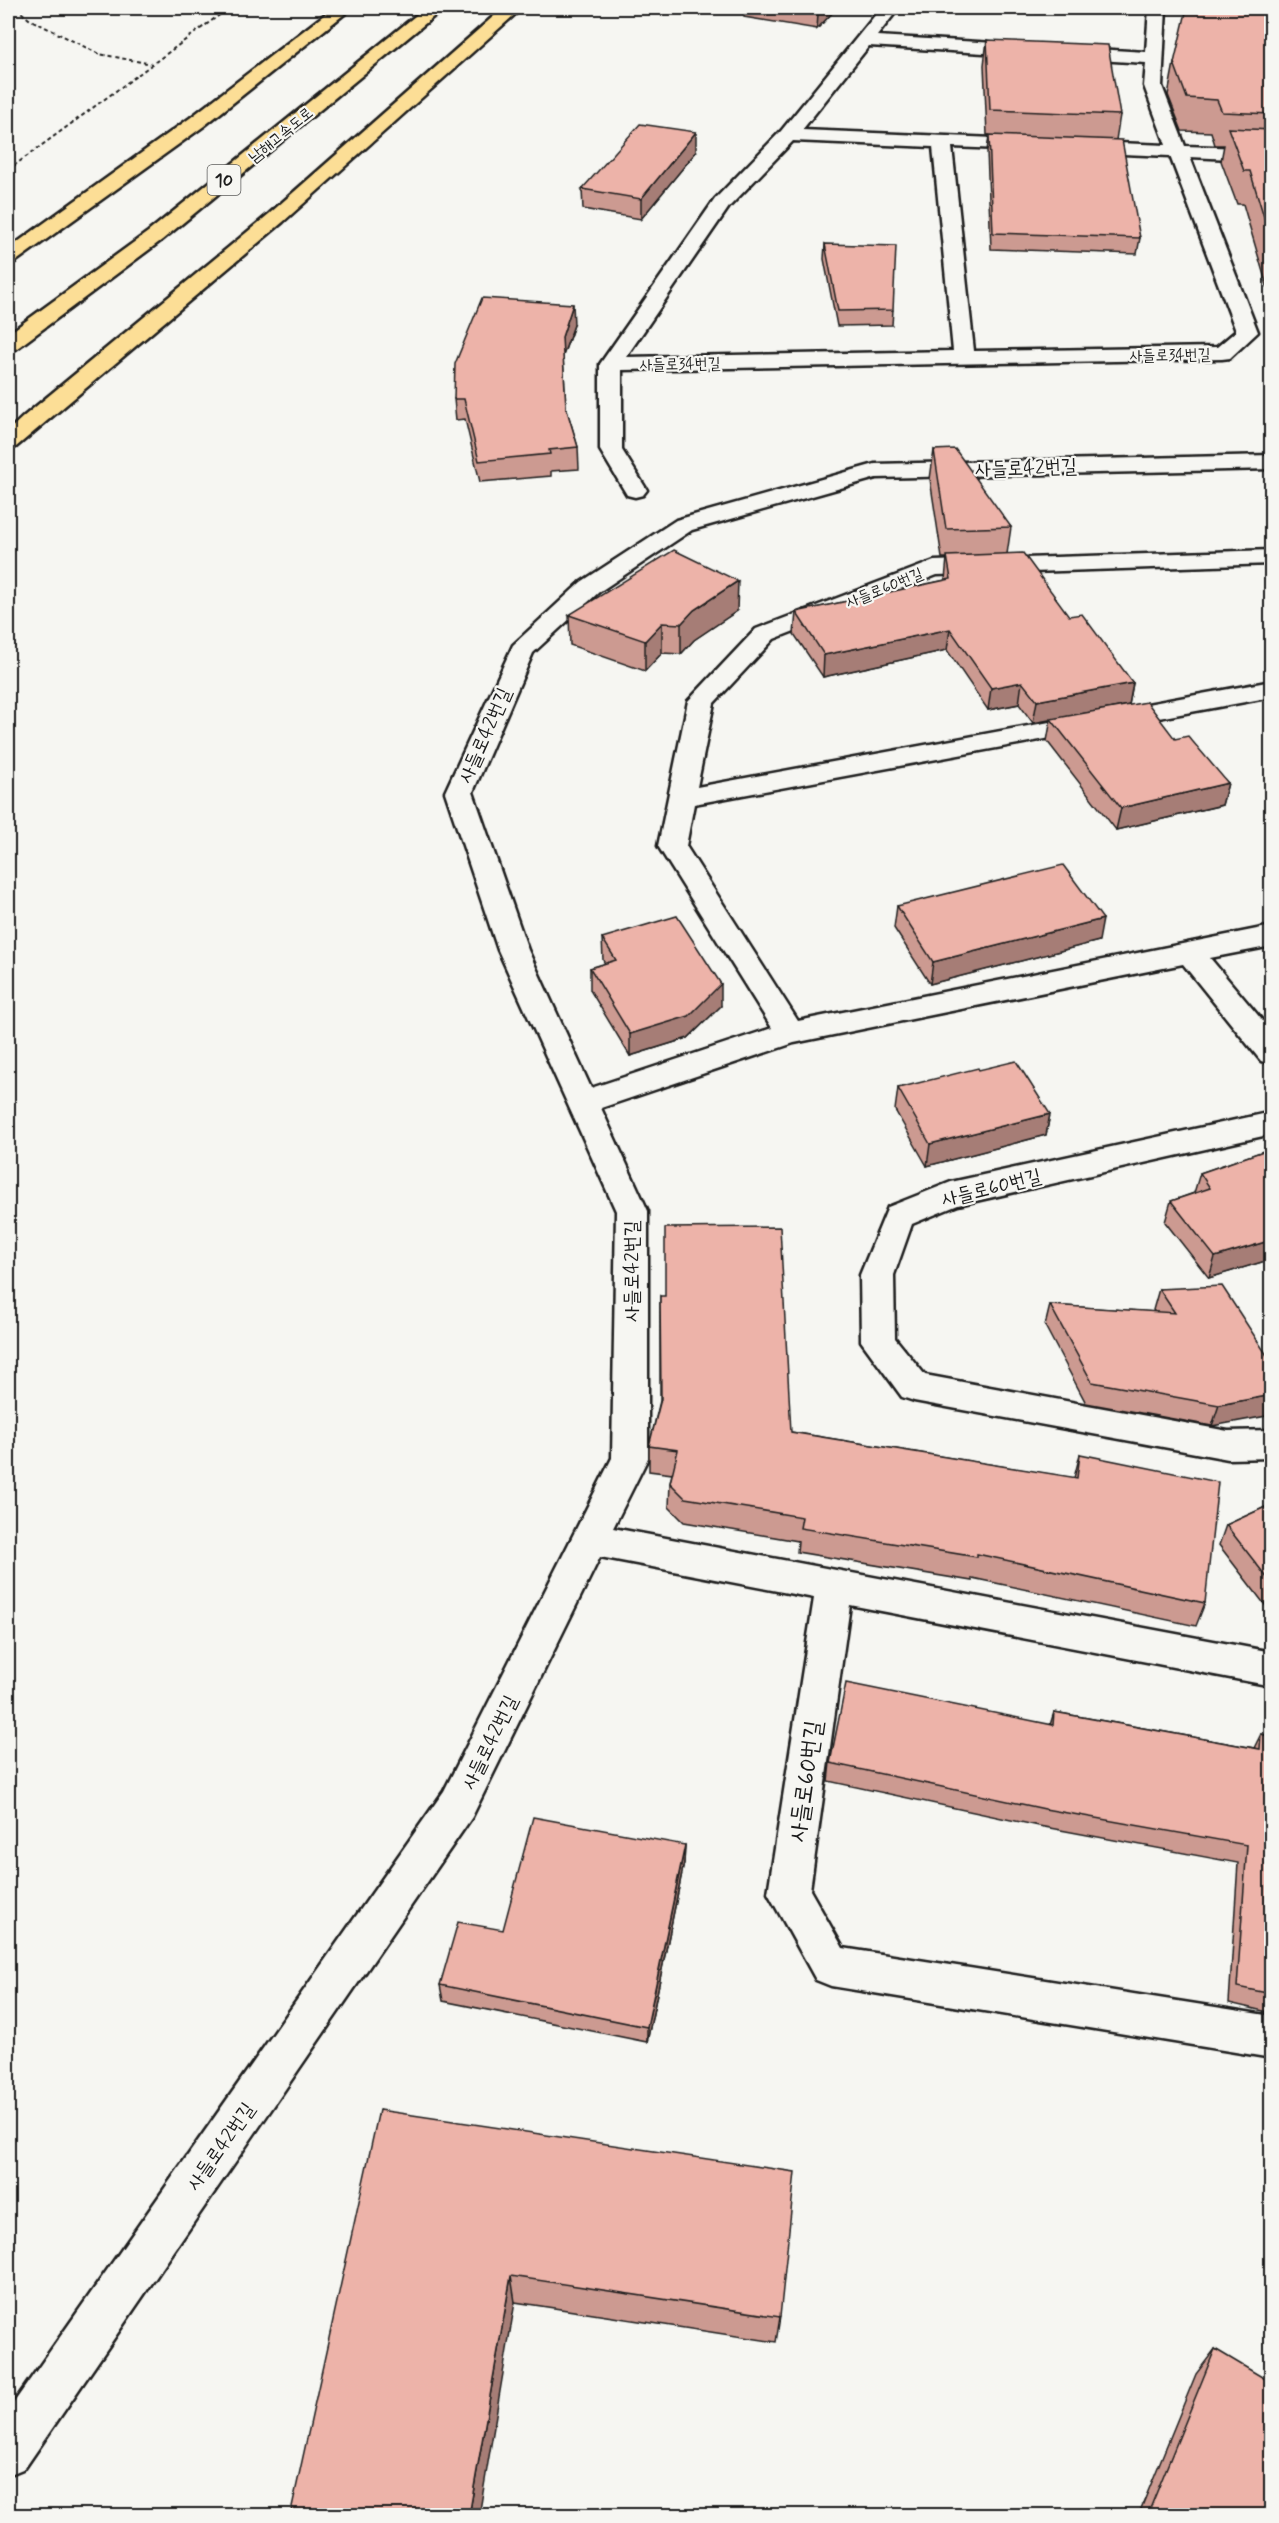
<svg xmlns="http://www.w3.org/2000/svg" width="1279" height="2523" font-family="Mynerve,'Poor Story',sans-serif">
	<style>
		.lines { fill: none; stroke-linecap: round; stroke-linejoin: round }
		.street-casing { stroke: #1c1c1c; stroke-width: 5 }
		.highway-casing { stroke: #1c1c1c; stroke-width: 5 }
		.path { stroke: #1c1c1c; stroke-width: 2; stroke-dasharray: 4 3; stroke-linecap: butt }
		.street { fill: #f6f6f2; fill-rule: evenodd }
		.highway { fill: #fcde96; fill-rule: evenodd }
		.wall { fill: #cc9a91; stroke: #1c1c1c; stroke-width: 1.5 }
		.shaded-wall { fill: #a67d76; stroke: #1c1c1c; stroke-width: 1.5 }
		.building { fill: #edb3a9; stroke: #1c1c1c; stroke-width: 1.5 }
		.labels { text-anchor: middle; stroke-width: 4.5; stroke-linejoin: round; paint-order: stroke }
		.far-street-label { font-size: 16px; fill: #1c1c1c; stroke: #f6f6f2 }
		.shield { fill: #f6f6f2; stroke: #5d5d5c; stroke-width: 1.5 }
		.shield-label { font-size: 18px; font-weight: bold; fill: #1c1c1c }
		.street-label { font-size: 20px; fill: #1c1c1c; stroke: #f6f6f2 }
		.near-street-label { font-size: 24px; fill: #1c1c1c; stroke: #f6f6f2 }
	</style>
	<rect width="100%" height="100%" fill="#f6f6f2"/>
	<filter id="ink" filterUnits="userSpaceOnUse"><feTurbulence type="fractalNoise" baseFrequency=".0167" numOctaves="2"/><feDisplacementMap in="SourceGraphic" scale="12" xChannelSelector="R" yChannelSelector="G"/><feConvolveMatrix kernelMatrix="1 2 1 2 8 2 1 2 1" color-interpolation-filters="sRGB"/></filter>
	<g filter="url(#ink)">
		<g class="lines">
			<defs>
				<g id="street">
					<path d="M881,8H899L877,36L1146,52L1149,8H1166L1162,86L1185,146L1272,149V161L1190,157L1258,332L1230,358L1222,359L622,370V450L647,490L643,495L635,497L627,495L600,450V364L715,199L781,131ZM869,46L1146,63L1144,86L1166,145L802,130ZM793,141L933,147L953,351L626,357L729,207ZM952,147L1170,156L1236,331L1217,347L974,351Z"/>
					<path d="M1272,455V469L876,478L692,530L599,592L533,653L473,792L528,950L591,1088L772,1028L658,846L688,701L756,629L934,561L1272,550V564L937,575L774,639L714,703L697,787L1272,681V697L694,804L686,846L798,1021L1272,926V946L1210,958L1272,1032V1064L1261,1061L1183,964L794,1043L601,1108L648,1211V1458L613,1528L1272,1652V1686L850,1605L810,1890L843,1948L1272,2016V2058L831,1986L816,1980L768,1893L814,1598L600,1557L472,1817L25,2468L8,2475V2411L444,1791L612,1458L616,1211L498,950L445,792L513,645L581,582L676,520L875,464Z"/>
					<path d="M1272,1112V1134L958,1205L912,1224L894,1275L895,1338L925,1375L1228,1431L1272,1430V1458L1228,1459L914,1401L902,1397L861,1341L860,1275L888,1207L951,1182Z"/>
				</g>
				<g id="highway">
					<path d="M333,8H352L204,126L15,262L8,264V249L190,118Z"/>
					<path d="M425,8H444L162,240L16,349L8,350V334L148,232Z"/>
					<path d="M503,8H522L283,222L16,447L8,449V431L23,417L269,214Z"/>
				</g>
			</defs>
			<!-- street casing -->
			<use href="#street" class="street-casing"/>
			<!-- highway casing -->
			<use href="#highway" class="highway-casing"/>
			<!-- path -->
			<g class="path">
				<path d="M16,8L29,19L99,54L152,64"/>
				<path d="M8,170L229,8"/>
			</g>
			<!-- street -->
			<use href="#street" class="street"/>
			<!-- highway -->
			<use href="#highway" class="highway"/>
		</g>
		<!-- wall -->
		<g class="wall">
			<path d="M744,8H837L817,29L744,17Z"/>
			<path d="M1272,8V303L1243,204H1237L1221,161L1224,145H1215L1211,132L1182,131L1168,95L1174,63Z"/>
			<path d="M987,40L1120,115L1116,140L1140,238L1137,254L991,249L987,151L989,135H987L984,65Z"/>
			<path d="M696,152L641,219L583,209L582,189Z"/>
			<path d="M825,244L893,310L892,325L837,326L824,259Z"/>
			<path d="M574,325L563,356L566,407L578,447L579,469L551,471V476L480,482L465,419L456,420L454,399Z"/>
			<path d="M934,450L1011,527L1007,554L1133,683L1129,705L1175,739L1228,783L1222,805L1116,830L1047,741L1051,719L1033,723L1019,704L988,710L947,650L823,677L794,634L796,612L945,580L947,558H942L930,479Z"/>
			<path d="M737,611L694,640L681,654L662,653L645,671L570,645L569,615Z"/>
			<path d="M897,906L1099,941L930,984L894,928Z"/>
			<path d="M602,938L721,1006L688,1038L630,1056L590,990V968L605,964L603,960Z"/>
			<path d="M898,1088L1050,1114L1046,1135L927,1166L895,1110Z"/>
			<path d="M1272,1148V1259L1209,1278L1165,1222L1171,1201L1194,1193L1200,1173Z"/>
			<path d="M1159,1289L1272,1363L1212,1426L1086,1403L1045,1326L1050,1305L1155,1312L1153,1310Z"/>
			<path d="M660,1296L791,1432L1074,1478L1080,1454L1205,1603L1196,1626L972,1578V1581L797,1552L798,1541L684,1522L669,1507L670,1483L672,1474L649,1471V1446L660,1401Z"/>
			<path d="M1272,1504V1614L1219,1545L1226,1525Z"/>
			<path d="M1054,1712L1254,1748L1261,1734L1272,1737V2013L1229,2003L1238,1863L1039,1826L828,1781L830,1763L1050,1725Z"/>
			<path d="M685,1845L684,1863L647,2042L443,2001L440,1985L503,1930Z"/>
			<path d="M379,2110L780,2317L776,2342L515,2302Z"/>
			<path d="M1215,2349L1272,2516H1138L1196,2374Z"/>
		</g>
		<!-- shaded-wall -->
		<g class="shaded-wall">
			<path d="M824,8H837L817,29L818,14Z"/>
			<path d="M696,132V152L641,219V199Z"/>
			<path d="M573,304L574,325L562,358V337Z"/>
			<path d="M738,581L737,611L694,640L681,654V624L694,610Z"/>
			<path d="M662,623V653L645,671V641Z"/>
			<path d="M950,629L947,650L823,677L824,655Z"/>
			<path d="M1022,682L1019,704L988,710L991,688Z"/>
			<path d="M1133,683L1129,705L1033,723L1037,701Z"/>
			<path d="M1228,783L1222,805L1116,830L1121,808Z"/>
			<path d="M1103,919L1099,941L930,984L933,962Z"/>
			<path d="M721,984V1006L688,1038L630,1056V1034Z"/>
			<path d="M1050,1114L1046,1135L927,1166L930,1144Z"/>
			<path d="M1272,1240V1259L1209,1278L1215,1257Z"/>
			<path d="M1272,1395V1415L1212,1426L1219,1405Z"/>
			<path d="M685,1845L684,1863L647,2042V2027Z"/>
			<path d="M511,2276L515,2302L479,2516H469Z"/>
		</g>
		<!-- building -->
		<g class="building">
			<path d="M778,8H824L818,14Z"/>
			<path d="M1187,8H1272V114L1222,112L1217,100L1187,98L1174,63Z"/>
			<path d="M987,40L1108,45L1120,115L990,110Z"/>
			<path d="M640,124L696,132L641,199L582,189Z"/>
			<path d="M1228,128L1272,130V243L1250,171H1244Z"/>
			<path d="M989,135L1122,140L1140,238L993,233Z"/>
			<path d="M825,244L896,246L893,310L838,311Z"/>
			<path d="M482,298L573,304L562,337L566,407L578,447L549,450L550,454L479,461L464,399H454L455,364Z"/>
			<path d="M955,449L1011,527L946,529L934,450Z"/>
			<path d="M674,550L738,581L694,610L681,624L662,623L645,641L569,615Z"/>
			<path d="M1023,553L1069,616L1082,614L1133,683L1037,701L1022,682L991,688L950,629L824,655L796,612L951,579L947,556Z"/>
			<path d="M1147,702L1175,739L1188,736L1228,783L1121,808L1051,719Z"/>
			<path d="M1063,865L1103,919L933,962L897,906Z"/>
			<path d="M677,916L721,984L689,1016L630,1034L590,968L616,960L602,938Z"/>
			<path d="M1016,1061L1050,1114L930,1144L898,1088L978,1068L979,1070Z"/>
			<path d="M1272,1148V1240L1215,1257L1171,1201L1210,1188L1200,1173Z"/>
			<path d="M780,1227L791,1432L1077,1478L1080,1454L1218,1482L1205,1603L977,1554V1557L800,1528L802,1517L685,1498L670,1483L678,1450L649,1446L661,1399L660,1296H665V1228Z"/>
			<path d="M1222,1286L1272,1363V1395L1219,1405L1092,1382L1050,1305L1175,1313L1159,1289Z"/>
			<path d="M1272,1504V1584L1226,1525Z"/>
			<path d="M846,1683L1053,1725L1054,1712L1260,1749L1261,1734L1272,1737V1994L1237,1987L1247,1845L1045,1809L830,1763Z"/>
			<path d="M533,1817L685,1845L647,2027L440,1985L458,1922L503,1930Z"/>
			<path d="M379,2110L795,2172L780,2317L511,2276L469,2516H290Z"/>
			<path d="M1215,2349L1272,2383V2516H1147Z"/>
		</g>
	</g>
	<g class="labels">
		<!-- far-street labels -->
		<g class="far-street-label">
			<text transform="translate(280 134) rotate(-39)" y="6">남해고속도로</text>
			<text transform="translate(1170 354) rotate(-1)" y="6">사들로34번길</text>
			<text transform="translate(680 363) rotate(-1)" y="6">사들로34번길</text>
			<text transform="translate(884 587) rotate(-22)" y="6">사들로60번길</text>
		</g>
		<!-- shield labels -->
		<rect class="shield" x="207.5" y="165" width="33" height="30" rx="4.5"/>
		<g class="shield-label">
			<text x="224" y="186">10</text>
		</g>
		<!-- street labels -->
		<g class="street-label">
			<text transform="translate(1026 467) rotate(-2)" y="7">사들로42번길</text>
			<text transform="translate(484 735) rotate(-66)" y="7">사들로42번길</text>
			<text transform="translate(991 1187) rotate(-14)" y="7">사들로60번길</text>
			<text transform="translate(631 1271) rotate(-90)" y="7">사들로42번길</text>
			<text transform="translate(489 1742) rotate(-64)" y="7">사들로42번길</text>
			<text transform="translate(220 2146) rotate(-55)" y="7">사들로42번길</text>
		</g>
		<!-- near-street labels -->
		<g class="near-street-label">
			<text transform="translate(805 1781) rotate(-82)" y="8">사들로60번길</text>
		</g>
	</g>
	<!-- margin -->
	<rect width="1279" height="2523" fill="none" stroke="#f6f6f2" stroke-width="30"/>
	<rect x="15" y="15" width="1249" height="2493" fill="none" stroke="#1c1c1c" stroke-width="2" filter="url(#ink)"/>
</svg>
